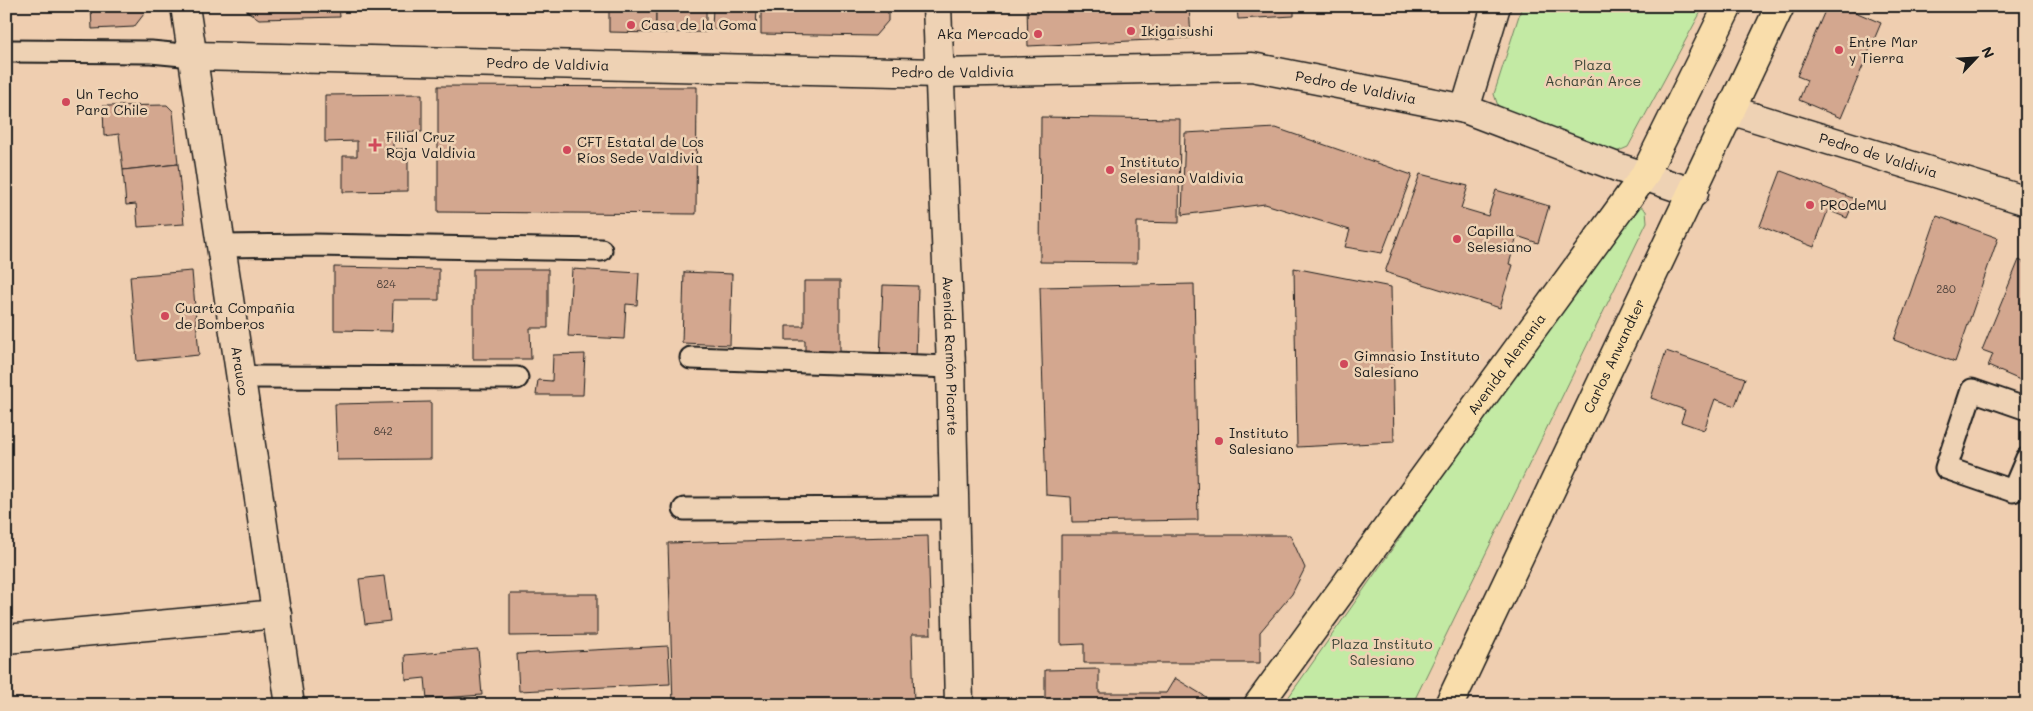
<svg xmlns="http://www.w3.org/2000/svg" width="2033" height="711" font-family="Mali,sans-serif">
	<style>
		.green { fill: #c3eaa4; stroke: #708360 }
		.building { fill: #d3a78f; stroke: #1c1c1c }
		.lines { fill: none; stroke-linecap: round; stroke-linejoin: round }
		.lane-casing { stroke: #1c1c1c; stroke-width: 25 }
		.street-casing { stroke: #1c1c1c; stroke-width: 31 }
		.secondary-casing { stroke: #1c1c1c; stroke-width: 31 }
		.primary-casing { stroke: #1c1c1c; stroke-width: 31 }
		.lane { stroke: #eed2b4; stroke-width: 21 }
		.street { stroke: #eed2b4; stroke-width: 28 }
		.secondary { stroke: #eed2b4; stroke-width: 28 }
		.primary { stroke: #f9ddab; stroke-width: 28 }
		.poi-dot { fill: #d1495b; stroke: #eed2b4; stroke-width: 2 }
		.labels { text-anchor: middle; stroke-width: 5; stroke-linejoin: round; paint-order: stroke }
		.number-label { font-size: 11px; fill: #4a3f39 }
		.poi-label { font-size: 14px; fill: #1c1c1c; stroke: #eed2b4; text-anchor: start }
		.street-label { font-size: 14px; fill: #1c1c1c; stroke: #eed2b4 }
		.park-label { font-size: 14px; fill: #3d4537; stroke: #eed2b4 }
	</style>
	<rect width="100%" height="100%" fill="#efceb0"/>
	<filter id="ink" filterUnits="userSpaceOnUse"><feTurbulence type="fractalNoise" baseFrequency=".02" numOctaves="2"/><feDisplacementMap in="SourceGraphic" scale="10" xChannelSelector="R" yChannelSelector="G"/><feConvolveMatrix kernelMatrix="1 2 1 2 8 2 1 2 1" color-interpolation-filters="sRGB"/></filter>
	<g filter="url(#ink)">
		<!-- green -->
		<g class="green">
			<path d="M1522,6H1704L1628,147L1616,152L1499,109L1494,94Z"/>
			<path d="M1639,205L1646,211L1647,222L1412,705H1283L1630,209Z"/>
		</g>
		<!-- building -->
		<g class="building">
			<path d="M91,6H143L144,14L134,27L92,29Z"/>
			<path d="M246,6H339L340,17L259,19L247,11Z"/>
			<path d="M609,6H656V33L609,32Z"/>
			<path d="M656,6H706V32L656,33Z"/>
			<path d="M713,6H757L756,30L712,29Z"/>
			<path d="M761,6H888V21L875,36L761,34Z"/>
			<path d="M1027,6H1189L1191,38L1028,46Z"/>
			<path d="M1237,6H1294V16L1238,19Z"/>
			<path d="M1827,6H1841L1881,23L1841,118L1799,100L1807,80L1797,76Z"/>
			<path d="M438,86L697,87L696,214L438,212Z"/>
			<path d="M422,94V132H393V149H408V191L343,192V156H357V141L325,142V95Z"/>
			<path d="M167,105L173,111L178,164L123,170L119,134L104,136L103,106Z"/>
			<path d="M1041,117L1180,119L1179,223L1137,222V263L1040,262Z"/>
			<path d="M1276,128L1412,175L1382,253L1345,247L1350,230L1265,204L1182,215L1185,133Z"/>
			<path d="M178,164L184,224L138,227L136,204L126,205L123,170Z"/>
			<path d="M1781,171L1855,199L1847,218L1828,210L1814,247L1760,226Z"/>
			<path d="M1420,174L1468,186L1461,208L1488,216L1496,190L1549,206L1538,243L1517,236L1509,264L1513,265L1500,308L1385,272Z"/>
			<path d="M1937,216L1998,238L1955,362L1894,340Z"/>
			<path d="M2019,260L2027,264V383L1988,366L1993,354L1982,350Z"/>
			<path d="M334,267L439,269V300H393L392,331L334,330Z"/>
			<path d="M1294,268L1391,287L1394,442L1297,447Z"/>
			<path d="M473,269H548V328H530L531,359H473Z"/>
			<path d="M572,269L639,273L637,305L626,304L624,339L568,336Z"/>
			<path d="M192,271L199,355L137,361L130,276Z"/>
			<path d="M684,272L732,274L730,345L682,343Z"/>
			<path d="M804,281H840V354L805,355V340H786V326H804Z"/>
			<path d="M1194,284L1198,520L1072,522L1071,497L1046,495L1040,287Z"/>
			<path d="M883,285L918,286L916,359L880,358Z"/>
			<path d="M1666,351L1745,378L1735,406L1715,399L1704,430L1681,422L1685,410L1651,398Z"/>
			<path d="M585,354L583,395H536L538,380L552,381L553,355Z"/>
			<path d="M431,402V459L337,460L335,404Z"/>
			<path d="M1061,535H1290L1305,568L1292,594L1260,632V663H1084V644L1061,645Z"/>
			<path d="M928,536L931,634H912L914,705H673L668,543Z"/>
			<path d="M384,576L390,621L365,624L359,579Z"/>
			<path d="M510,594H597V635L510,636Z"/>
			<path d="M668,646L670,684L519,691L517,654Z"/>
			<path d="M478,649L482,695L427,699L425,678L406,680L405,655Z"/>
			<path d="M1099,669V693H1166L1175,678L1206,697L1201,705H1045V670Z"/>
		</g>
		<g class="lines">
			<defs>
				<g id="lane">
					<path d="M6,51L151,52L193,56"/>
					<path d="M221,246L314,245L601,250"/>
					<path d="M691,358L951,367"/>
					<path d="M241,377L517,378"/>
					<path d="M2027,409L1972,390L1946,468L2013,491L2027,458"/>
					<path d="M684,509L954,508"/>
				</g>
				<g id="street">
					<path id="s1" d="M185,6L290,705"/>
					<path id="s2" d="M193,56L939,73L1252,67L1465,109L1617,167L1694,193"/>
					<path d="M1465,109L1496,6"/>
					<path id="s3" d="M1730,110L2027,201"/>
					<path d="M6,639L277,614"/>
				</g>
				<g id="secondary">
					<path id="s4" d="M937,6L951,367L959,705"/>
				</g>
				<g id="primary">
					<path id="s5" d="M1258,705L1644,176L1728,6"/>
					<path id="s6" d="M1449,705L1780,6"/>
				</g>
			</defs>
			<!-- lane casing -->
			<use href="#lane" class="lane-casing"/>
			<!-- street casing -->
			<use href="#street" class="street-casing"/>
			<!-- secondary casing -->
			<use href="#secondary" class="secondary-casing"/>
			<!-- primary casing -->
			<use href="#primary" class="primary-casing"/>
			<!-- lane -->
			<use href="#lane" class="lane"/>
			<!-- street -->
			<use href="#street" class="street"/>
			<!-- secondary -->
			<use href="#secondary" class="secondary"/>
			<!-- primary -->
			<use href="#primary" class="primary"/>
		</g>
	</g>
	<!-- markers -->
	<g class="poi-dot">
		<circle cx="631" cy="25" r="5"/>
		<circle cx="1131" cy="31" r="5"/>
		<circle cx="1038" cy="34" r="5"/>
		<circle cx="1839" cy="50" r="5"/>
		<circle cx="66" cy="102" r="5"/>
		<path d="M372.5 137.5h5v5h5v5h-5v5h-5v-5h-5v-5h5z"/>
		<circle cx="567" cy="150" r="5"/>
		<circle cx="1110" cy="170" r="5"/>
		<circle cx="1810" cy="205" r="5"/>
		<circle cx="1457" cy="239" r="5"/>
		<circle cx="165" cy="316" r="5"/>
		<circle cx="1344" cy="364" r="5"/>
		<circle cx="1219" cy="441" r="5"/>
	</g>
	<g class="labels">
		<!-- number labels -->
		<g class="number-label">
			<text x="386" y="288">824</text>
			<text x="1946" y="293">280</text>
			<text x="383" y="435">842</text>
		</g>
		<!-- poi labels -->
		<g class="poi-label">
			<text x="641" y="30">Casa de la Goma</text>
			<text x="1141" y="36">Ikigaisushi</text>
			<text x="1028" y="39" text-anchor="end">Aka Mercado</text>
			<text x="1849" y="47">Entre Mar<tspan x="1849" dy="16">y Tierra</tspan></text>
			<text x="76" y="99">Un Techo<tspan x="76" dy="16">Para Chile</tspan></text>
			<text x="386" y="142">Filial Cruz<tspan x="386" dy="16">Roja Valdivia</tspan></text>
			<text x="577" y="147">CFT Estatal de Los<tspan x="577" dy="16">Ríos Sede Valdivia</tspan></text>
			<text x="1120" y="167">Instituto<tspan x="1120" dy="16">Selesiano Valdivia</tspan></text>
			<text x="1820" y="210">PROdeMU</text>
			<text x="1467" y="236">Capilla<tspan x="1467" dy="16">Selesiano</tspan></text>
			<text x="175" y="313">Cuarta Compañia<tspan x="175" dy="16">de Bomberos</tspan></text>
			<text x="1354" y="361">Gimnasio Instituto<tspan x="1354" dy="16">Salesiano</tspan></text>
			<text x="1229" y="438">Instituto<tspan x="1229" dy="16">Salesiano</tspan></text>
		</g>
		<!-- street labels -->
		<g class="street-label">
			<text dy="5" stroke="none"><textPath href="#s2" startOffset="355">Pedro de Valdivia</textPath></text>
			<text dy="5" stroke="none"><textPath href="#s2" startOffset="760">Pedro de Valdivia</textPath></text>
			<text dy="5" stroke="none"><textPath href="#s2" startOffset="1165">Pedro de Valdivia</textPath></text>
			<text dy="5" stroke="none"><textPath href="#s3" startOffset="155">Pedro de Valdivia</textPath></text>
			<text dy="5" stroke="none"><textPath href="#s4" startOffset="350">Avenida Ramón Picarte</textPath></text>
			<text dy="5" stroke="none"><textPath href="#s6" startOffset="386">Carlos Anwandter</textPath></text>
			<text dy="5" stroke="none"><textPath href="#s5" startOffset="422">Avenida Alemania</textPath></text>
			<text dy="5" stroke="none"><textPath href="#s1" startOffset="369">Arauco</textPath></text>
		</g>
		<!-- park labels -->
		<g class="park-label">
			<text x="1593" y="70">Plaza<tspan x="1593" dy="16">Acharán Arce</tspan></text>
			<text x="1382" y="649">Plaza Instituto<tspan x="1382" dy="16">Salesiano</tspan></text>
		</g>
	</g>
	<!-- margin -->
	<rect width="2033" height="711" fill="none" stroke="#eed2b4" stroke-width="25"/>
	<rect x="12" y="12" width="2008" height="686" fill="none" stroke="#1c1c1c" stroke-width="2" filter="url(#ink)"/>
	<!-- north arrow -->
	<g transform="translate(1976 58) rotate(65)" stroke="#eed2b4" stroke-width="4" paint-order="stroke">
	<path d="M0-4L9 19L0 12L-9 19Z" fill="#1c1c1c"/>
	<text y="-8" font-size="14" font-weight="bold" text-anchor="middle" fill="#1c1c1c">N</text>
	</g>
</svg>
